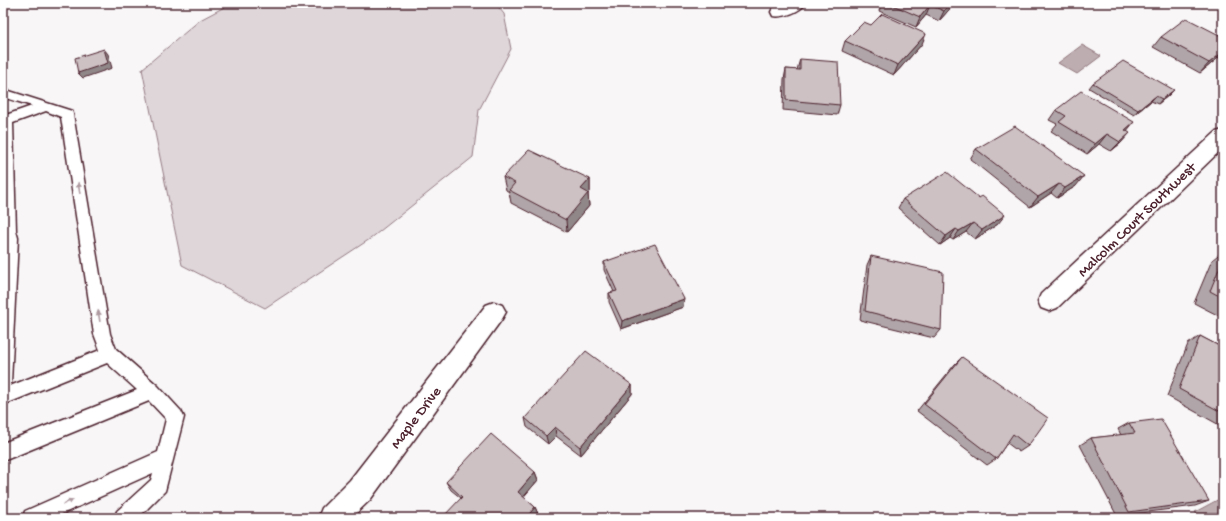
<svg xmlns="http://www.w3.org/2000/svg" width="1226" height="521" font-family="'Gochi Hand',sans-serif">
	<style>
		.green { fill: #ded6d9; stroke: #947a82 }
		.water { fill: #bdadb0; stroke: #8f747b }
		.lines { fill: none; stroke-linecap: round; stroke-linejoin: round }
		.service-casing { stroke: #4a1f2b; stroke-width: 3 }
		.minor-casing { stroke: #4a1f2b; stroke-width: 3 }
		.service { fill: #fff; fill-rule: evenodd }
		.minor { fill: #fff; fill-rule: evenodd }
		.wall { fill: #b0a6a9; stroke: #4a1f2b }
		.shaded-wall { fill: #908789; stroke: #4a1f2b }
		.building { fill: #cdc1c4; stroke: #4a1f2b }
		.oneway { fill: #ae9aa0 }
		.labels { text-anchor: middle; stroke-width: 3; stroke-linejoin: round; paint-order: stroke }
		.street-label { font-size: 15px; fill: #4a1f2b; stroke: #fff }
	</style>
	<rect width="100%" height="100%" fill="#f8f6f7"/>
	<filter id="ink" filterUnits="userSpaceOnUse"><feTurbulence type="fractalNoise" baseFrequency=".025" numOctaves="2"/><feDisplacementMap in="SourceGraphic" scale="8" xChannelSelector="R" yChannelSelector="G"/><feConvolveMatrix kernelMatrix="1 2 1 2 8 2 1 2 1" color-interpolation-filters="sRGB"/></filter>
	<g filter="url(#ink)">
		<!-- green -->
		<path class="green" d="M232,3H495L504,14L511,49L479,110L473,157L370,239L265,308L182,265L142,69L200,20Z"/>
		<!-- water -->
		<g class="water">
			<path d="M1082,45L1101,56L1077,74L1058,63Z"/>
			<path d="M1223,497V518H1200L1195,512Z"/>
		</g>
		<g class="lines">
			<defs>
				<path id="service" d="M3,89L72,111L73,114L110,334L116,349L158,386L181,411L184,417L165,491L138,518H115L117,511L151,480L153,473L53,518H23L25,511L158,452L166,419L149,401L3,461V443L137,390L107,363L3,405V116L32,106L3,97ZM46,111L61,117L94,334L100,350L10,386L11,383L18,238L16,231L13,123Z"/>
				<g id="minor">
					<path d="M785,3H806C800,12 783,18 773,16L771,12L773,8Z"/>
					<path d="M1223,130V148L1057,308L1049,311L1041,308L1038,301L1041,294L1192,154L1216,132Z"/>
					<path d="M494,302L502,305L506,312L502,319L370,500L351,518H318L322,508L350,480L486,305Z"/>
				</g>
			</defs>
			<!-- service casing -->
			<use href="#service" class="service-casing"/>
			<!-- minor casing -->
			<use href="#minor" class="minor-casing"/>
			<!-- service -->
			<use href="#service" class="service"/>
			<!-- minor -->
			<use href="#minor" class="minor"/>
		</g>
		<!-- wall -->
		<g class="wall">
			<path d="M882,3H955L939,21L926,15L916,27L879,11Z"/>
			<path d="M871,25L922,44L894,75L842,51L845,41Z"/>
			<path d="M1161,37H1223V54L1200,73L1153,47Z"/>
			<path d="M800,59L840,105L837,115L783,110L784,79L786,69L797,70Z"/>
			<path d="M1093,83L1169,95L1158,104L1151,101L1134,115L1089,88Z"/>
			<path d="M1056,110L1126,131L1121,143L1111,151L1099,144L1087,154L1051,131L1057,124L1049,120Z"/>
			<path d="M976,149L1076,186L1057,198L1051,193L1030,207L970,159Z"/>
			<path d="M503,177L590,179V192L588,194L589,206L567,232L511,203L509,192L506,190Z"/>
			<path d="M903,199L998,224L975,239L966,232L953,240L950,238L940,245L898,208Z"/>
			<path d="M1223,251V318L1194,303L1212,260Z"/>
			<path d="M871,256L941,330L934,338L860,320L867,265Z"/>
			<path d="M604,262L683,307L621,329L609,302V293L614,292L604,270Z"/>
			<path d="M1200,336L1223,348V427L1167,396L1188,344Z"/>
			<path d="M962,357L1028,446L1019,452L1007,443L996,459L987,465L917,411L955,364Z"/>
			<path d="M632,385V394L581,455L556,436L548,444L527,427L525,418Z"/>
			<path d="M1129,423L1209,501L1195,506L1117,516L1080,445L1091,438L1121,435L1118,429Z"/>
			<path d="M535,472L538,480L523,497L535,507L538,514L461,498L451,490L446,482Z"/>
		</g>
		<!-- shaded-wall -->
		<g class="shaded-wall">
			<path d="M951,3H955L939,21L944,11Z"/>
			<path d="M930,5L926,15L916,27L920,17Z"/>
			<path d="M926,34L922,44L894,75L898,65Z"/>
			<path d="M104,49L108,54L112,68L83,78L78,73Z"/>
			<path d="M1223,52V54L1200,73L1209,63Z"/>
			<path d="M1174,90L1169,95L1158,104L1162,99Z"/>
			<path d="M1156,96L1151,101L1134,115L1138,110Z"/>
			<path d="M1134,122L1126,132L1125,130Z"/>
			<path d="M1130,133L1121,143L1111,151L1120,142Z"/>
			<path d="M1107,134L1099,144L1087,154L1095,144Z"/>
			<path d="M1084,176L1076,186L1057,198L1065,188Z"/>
			<path d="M590,179V192L588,194L589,206L567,232L566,220L581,189Z"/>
			<path d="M1059,184L1051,193L1030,207L1038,197Z"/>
			<path d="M1005,215L998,224L975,239L982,230Z"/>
			<path d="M973,223L966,232L953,240L959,231Z"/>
			<path d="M956,229L950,238L940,245L946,236Z"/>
			<path d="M684,299L683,307L621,329L622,321Z"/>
			<path d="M632,385V394L581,455L580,447Z"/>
			<path d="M555,427L556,436L548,444L546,436Z"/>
			<path d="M535,472L538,480L521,500L518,492Z"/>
			<path d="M535,507L538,514L535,518H526Z"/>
		</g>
		<!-- building -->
		<g class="building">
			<path d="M888,3H951L944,11L930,5L920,17Z"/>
			<path d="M882,14L926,34L898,65L845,41L864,22L871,25Z"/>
			<path d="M1186,18L1223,37V52L1209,63L1161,37Z"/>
			<path d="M104,49L108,63L78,73L75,58Z"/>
			<path d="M800,59L838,62L840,105L786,100V69L800,70Z"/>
			<path d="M1123,61L1174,90L1162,99L1156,96L1138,110L1093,83Z"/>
			<path d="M1081,91L1134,122L1125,130L1130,133L1120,142L1107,134L1095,144L1059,122L1066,116L1056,110Z"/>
			<path d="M1015,126L1084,176L1065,188L1059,184L1038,197L976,149Z"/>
			<path d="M529,150L590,179L581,189L588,193L566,220L509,190L515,183L503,177Z"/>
			<path d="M947,172L979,198L982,196L1005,215L982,230L973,223L959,231L956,229L946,236L903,199Z"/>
			<path d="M655,244L684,299L622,321L609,293L617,291L604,262Z"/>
			<path d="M871,256L943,272L941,330L865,311Z"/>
			<path d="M1223,259V298L1210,291Z"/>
			<path d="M1200,336L1223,348V413L1179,389Z"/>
			<path d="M586,351L632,385L580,447L555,427L546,436L525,418Z"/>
			<path d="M962,357L1048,418L1028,446L1013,434L996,459L924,404Z"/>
			<path d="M1161,419L1209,501L1129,512L1091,438L1135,433L1129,423Z"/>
			<path d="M491,434L535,472L518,492L535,507L526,518H442L462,497L446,482Z"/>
		</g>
		<!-- one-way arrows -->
		<defs><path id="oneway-solid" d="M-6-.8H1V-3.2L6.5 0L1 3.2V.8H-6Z"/></defs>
		<g class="oneway">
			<use href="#oneway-solid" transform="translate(79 188) rotate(-99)"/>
			<use href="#oneway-solid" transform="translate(99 316) rotate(-99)"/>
			<use href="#oneway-solid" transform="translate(68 502) rotate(-24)"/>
		</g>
	</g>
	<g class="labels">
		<!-- street labels -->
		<g class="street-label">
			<text transform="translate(1136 219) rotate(-44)" y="5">Malcolm Court Southwest</text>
			<text transform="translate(415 417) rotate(-53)" y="5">Maple Drive</text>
		</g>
	</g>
	<!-- margin -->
	<rect width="1226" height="521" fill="none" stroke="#fff" stroke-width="16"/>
	<rect x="8" y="8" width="1210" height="505" fill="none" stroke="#4a1f2b" stroke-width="1.5" filter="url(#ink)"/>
</svg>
